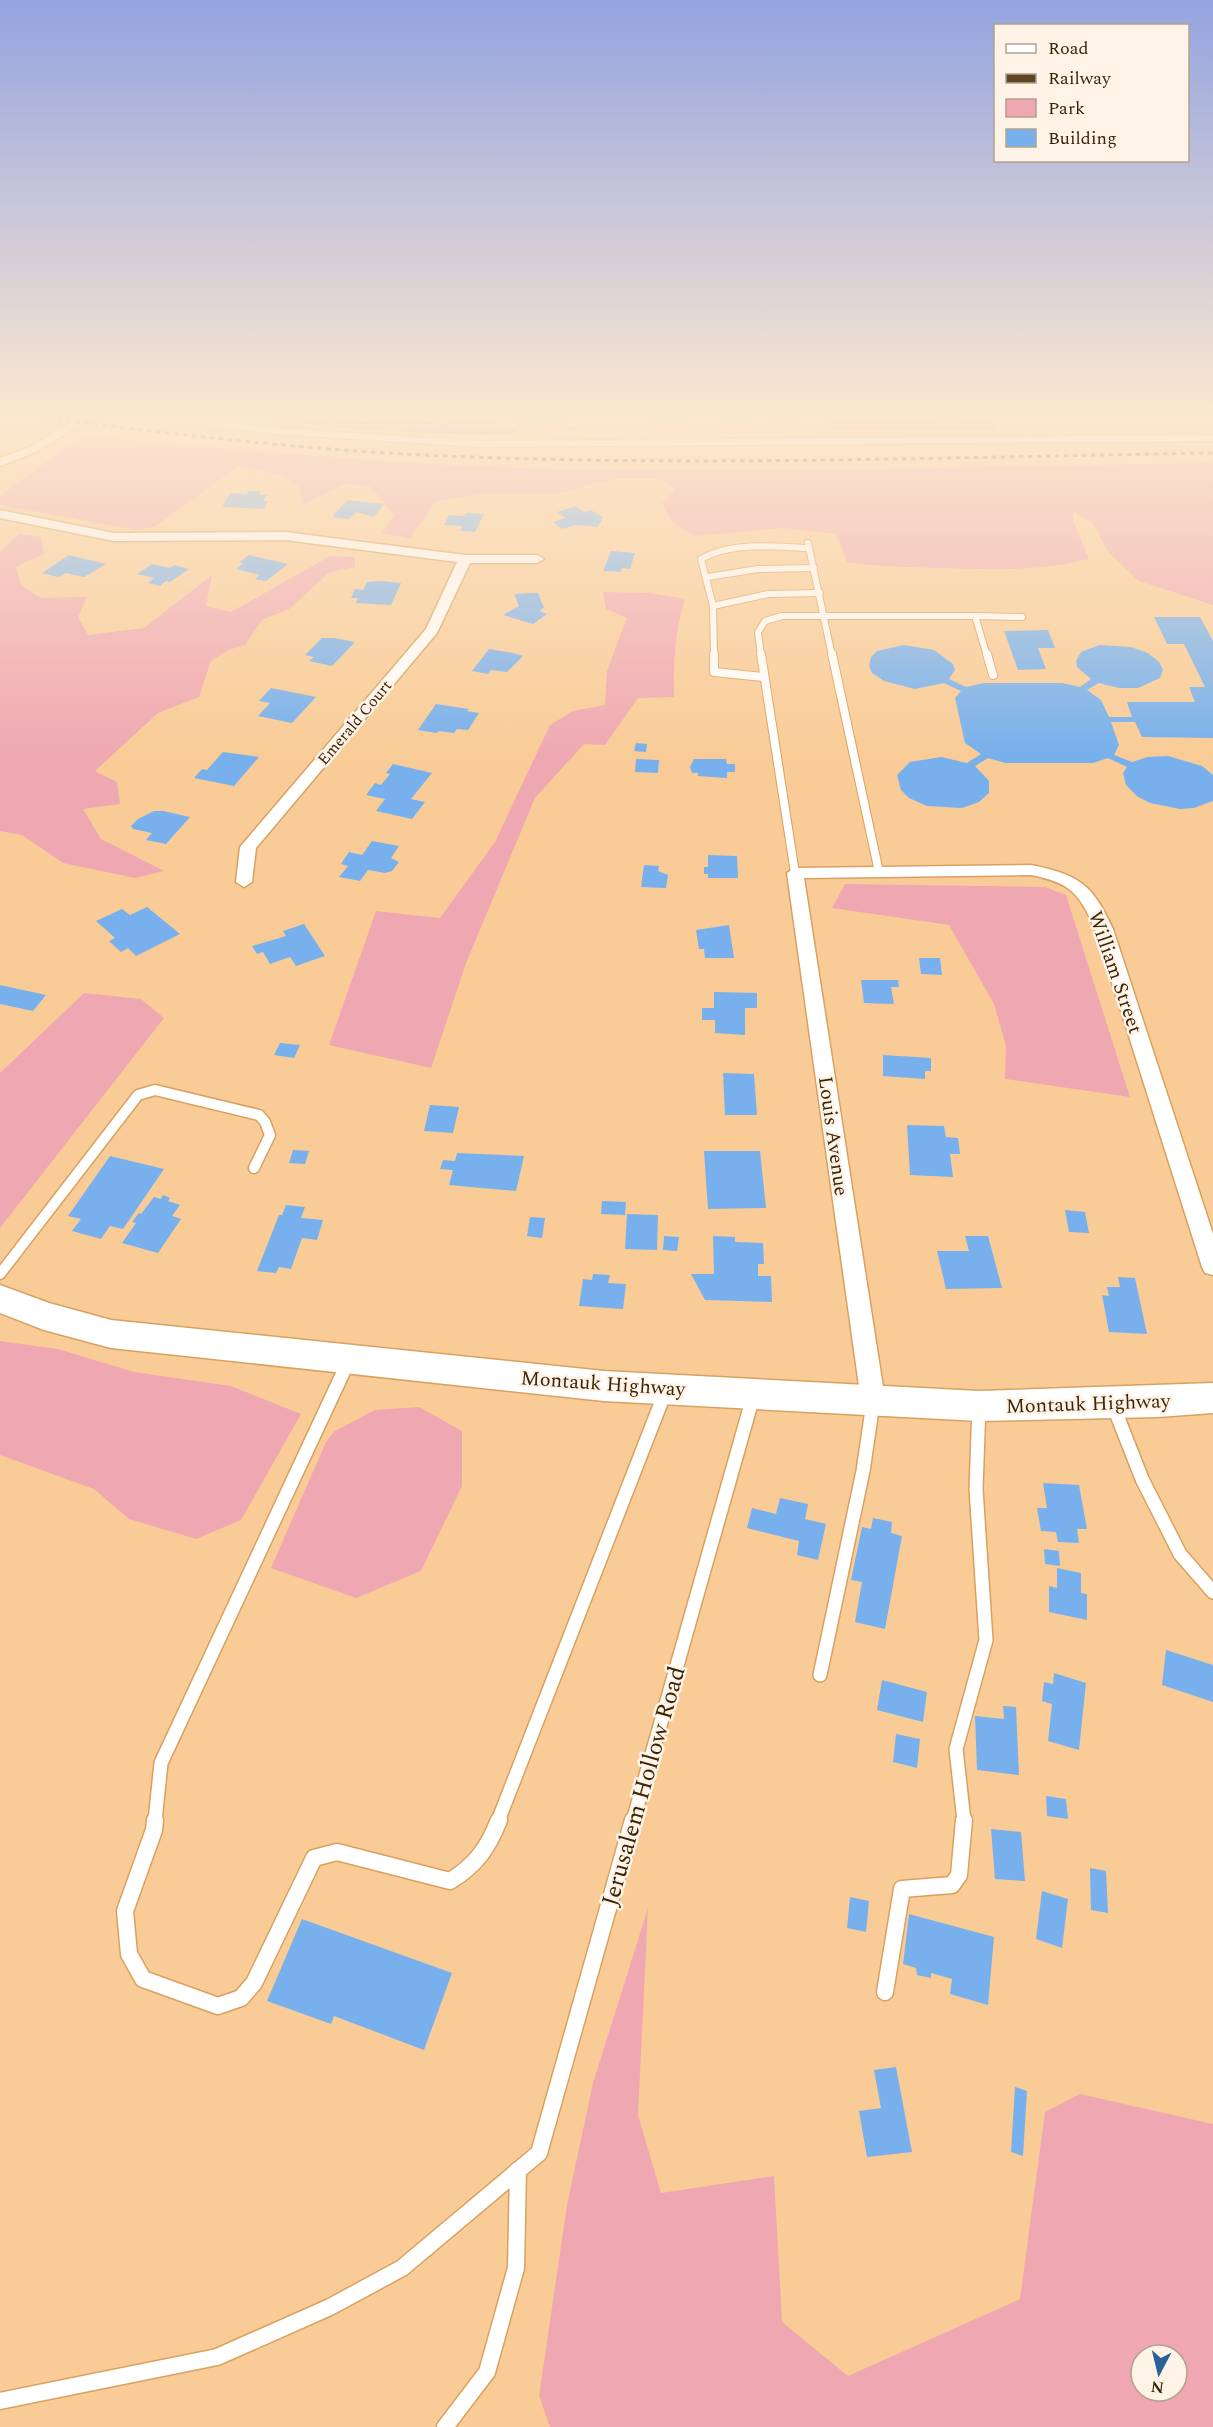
<svg xmlns="http://www.w3.org/2000/svg" width="1213" height="2427" font-family="Spectral,serif">
	<style>
		.green { fill: #efa8b1; fill-rule: evenodd }
		.water { fill: #b68bd5; stroke: #916c98; stroke-width: 1.5 }
		.building { fill: #77b0ec }
		.lines { fill: none; stroke-linecap: round; stroke-linejoin: round }
		.lane-far4-casing { stroke: #d8a15f; stroke-width: 8 }
		.lane-far3-casing { stroke: #d8a15f; stroke-width: 10 }
		.lane-far2-casing { stroke: #d8a15f; stroke-width: 13 }
		.lane-far1-casing { stroke: #d8a15f; stroke-width: 16 }
		.lane-casing { stroke: #d8a15f; stroke-width: 19 }
		.street-casing { stroke: #d8a15f; stroke-width: 3 }
		.primary-casing { stroke: #d8a15f; stroke-width: 3 }
		.lane-far4 { stroke: #fff; stroke-width: 6 }
		.lane-far3 { stroke: #fff; stroke-width: 8 }
		.lane-far2 { stroke: #fff; stroke-width: 10 }
		.lane-far1 { stroke: #fff; stroke-width: 13 }
		.lane { stroke: #fff; stroke-width: 16 }
		.street { fill: #fff; fill-rule: evenodd }
		.primary { fill: #fff; fill-rule: evenodd }
		.rail { stroke: #5f4523; stroke-width: 3; stroke-dasharray: 4.5 4.5; stroke-linecap: butt }
		.labels { text-anchor: middle; stroke-width: 5; stroke-linejoin: round; paint-order: stroke }
		.far-street-label { font-size: 16px; fill: #3b2508; stroke: #fff3e7 }
		.street-label { font-size: 20px; fill: #3b2508; stroke: #fff3e7 }
		.near-street-label { font-size: 24px; fill: #3b2508; stroke: #fff3e7 }
	</style>
	<rect width="100%" height="100%" fill="#f9cc97"/>
	<!-- green -->
	<g class="green">
		<path d="M83,435C228,448 374,463 520,468C750,475 982,466 1213,463V605L1139,581L1109,553L1092,522L1073,511V521L1089,559C1039,571 994,570 943,568C911,567 879,567 847,562L836,534L784,528L694,536L673,523L662,503L676,489L658,479L616,478L555,494L486,493L435,502L410,539L382,533L394,515L371,487L346,484L303,505L298,486L284,476L239,466L154,527L136,530L0,505V496Z"/>
		<path d="M19,534L41,537L44,554L16,567L21,585L40,598L87,597L78,617L88,635L144,628L212,575L206,606L231,612L330,556L355,557V567L330,572L289,609L262,620L245,645L228,650L211,661L199,697L158,713L95,771L117,782L120,804L83,809L101,839L164,871L135,878L63,863L22,835L0,831V552Z"/>
		<path d="M603,592L649,593L685,599C675,630 673,664 674,697L638,698L605,745L584,744L535,798L466,963L431,1068L329,1045L376,911L440,918L495,842L550,725L573,711L605,705L607,671L627,618L606,609Z"/>
		<path d="M845,884L1045,887L1066,895L1130,1097L1005,1079L1006,1046L994,1004L949,925L832,908Z"/>
		<path d="M84,993L141,999L164,1018L0,1228V1073Z"/>
		<path d="M0,1341L58,1349L134,1372L231,1386L301,1414L241,1520L196,1539L129,1519L94,1489L0,1455Z"/>
		<path d="M419,1407L462,1431V1486L421,1571L356,1598L271,1568L326,1442L335,1431L375,1410Z"/>
		<path d="M648,1908L638,2115L661,2193L774,2176L782,2322L848,2376L1020,2299L1045,2112L1080,2094L1213,2124V2427H550L539,2396L567,2205L593,2083ZM1141,2355H1177V2391H1141Z"/>
	</g>
	<!-- water -->
	<g class="water">
		<path d="M268,415H317L370,424L409,421L444,425L484,418L514,431C495,439 283,426 268,415Z"/>
		<path d="M828,415L958,417L997,425L995,428L836,429L827,422Z"/>
	</g>
	<!-- building -->
	<g class="building">
		<path d="M505,415H571L544,428Z"/>
		<path d="M641,415H676L687,419L671,427Z"/>
		<path d="M716,415H761L743,424L713,417Z"/>
		<path d="M770,415H800L788,425L764,418Z"/>
		<path d="M249,491H261L259,495H267L263,501H268L264,509L222,507L230,493L246,494Z"/>
		<path d="M347,500L384,504L374,517L356,512L349,519L332,517Z"/>
		<path d="M576,506L584,512L591,510L603,517L598,527L576,525L562,529L553,522L566,518L557,512Z"/>
		<path d="M466,513L484,514L475,532L460,531L462,526L444,525L449,515L464,516Z"/>
		<path d="M611,551L635,553L630,569L622,568L621,572L603,571Z"/>
		<path d="M69,555L106,564L84,577L66,573L59,577L42,573Z"/>
		<path d="M249,555L288,564L266,581L255,579L260,575L236,569L244,563L239,562Z"/>
		<path d="M152,564L170,568L174,565L189,569L170,582L166,581L160,586L148,583L154,578L137,574Z"/>
		<path d="M381,581L401,583L391,605L356,603L358,598H351L355,589L363,590L367,582Z"/>
		<path d="M529,593H538L544,608L539,611L547,614L533,624L503,615L519,606L514,594Z"/>
		<path d="M1154,617H1200L1213,641V738L1142,737L1135,722H1111L1119,745L1114,755L1132,762L1148,757L1168,756L1202,766L1213,775V801L1210,802L1194,808L1180,809L1150,803L1138,797L1126,785L1123,773L1127,767L1108,758L1093,763H1005L988,758L975,766L989,781V793L979,802L962,808L927,806L909,798L901,790L897,775L910,762L941,757L967,763L981,754L965,743L955,698L961,691L944,683L915,689L884,681L872,673L869,666L871,657L877,651L904,645L934,650L953,664L955,670L949,679L966,687L984,683H1062L1080,687L1091,679L1077,667L1076,661L1081,652L1099,645L1131,647L1148,653L1159,662L1163,669L1160,678L1138,688H1119L1099,683L1087,690L1101,700L1109,717H1132L1127,702H1195L1189,687H1205L1184,644H1167Z"/>
		<path d="M1048,630L1055,648H1038L1046,669L1018,670L1004,631Z"/>
		<path d="M322,638H334L355,642L332,666L309,661L314,657L305,655Z"/>
		<path d="M489,649L513,653L523,656L507,672L491,670L488,674L472,671Z"/>
		<path d="M271,688L316,697L292,723L258,716L270,703L259,701Z"/>
		<path d="M436,704L469,709L467,711L479,713L468,730L457,729L454,733L438,731L437,733L418,730Z"/>
		<path d="M636,743L647,744L646,752L634,751Z"/>
		<path d="M223,752L259,757L234,786L194,778L202,769L207,770Z"/>
		<path d="M636,759L659,760L658,773L635,772Z"/>
		<path d="M694,759H726L727,764H735V772H727V778L698,776V773H692L690,767Z"/>
		<path d="M393,764L432,773L411,799L425,802L412,819L376,811L385,799L366,795L375,783L381,785L390,774L386,773Z"/>
		<path d="M154,811H163L190,817L166,844L146,840L152,833L133,829L131,826L138,819Z"/>
		<path d="M372,841L399,846L391,858L399,862L392,871L385,873L368,870L360,881L339,877L348,866L341,864L349,852L362,855Z"/>
		<path d="M708,855L737,856L738,878H708V874H704V867H708Z"/>
		<path d="M644,865L659,866L658,871L668,875L666,888L641,887Z"/>
		<path d="M147,907L180,934L136,956L128,948L121,952L109,941L115,938L96,921L122,909L130,915Z"/>
		<path d="M304,924L325,956L296,966L290,957L270,964L263,952L257,954L252,946L286,936L283,931Z"/>
		<path d="M729,925L734,958H705L704,949H699L696,930Z"/>
		<path d="M919,958H940L942,975L921,974Z"/>
		<path d="M861,980H898L899,987H891L894,1004L864,1003Z"/>
		<path d="M0,985L46,995L33,1011L0,1004Z"/>
		<path d="M714,992L757,993V1008H745V1035L715,1033V1020H702V1008H714Z"/>
		<path d="M280,1043L300,1045L294,1058L274,1055Z"/>
		<path d="M883,1055L931,1058V1071H925V1079L883,1076Z"/>
		<path d="M723,1073L754,1074L757,1115H725Z"/>
		<path d="M430,1105L459,1107L453,1133L424,1131Z"/>
		<path d="M907,1125L944,1126L946,1137L958,1138L960,1154H950L953,1177L910,1175Z"/>
		<path d="M293,1150L309,1151L305,1164L289,1163Z"/>
		<path d="M704,1151H760L766,1208L708,1209Z"/>
		<path d="M457,1153L524,1156L516,1191L449,1185L453,1170L440,1169L443,1160L455,1161Z"/>
		<path d="M110,1156L164,1169L123,1229L110,1226L101,1239L72,1231L81,1219L68,1216Z"/>
		<path d="M163,1195L170,1198L168,1201L180,1205L172,1216L181,1219L158,1253L122,1243L136,1223L132,1222L139,1213L141,1214L154,1197L161,1199Z"/>
		<path d="M602,1201L626,1202L625,1215L601,1214Z"/>
		<path d="M286,1205L305,1207L301,1218L323,1220L317,1240L302,1238L291,1269L279,1267L276,1273L257,1271L279,1215H282Z"/>
		<path d="M1065,1210L1085,1212L1089,1233L1069,1232Z"/>
		<path d="M627,1214L658,1215L657,1250L625,1249Z"/>
		<path d="M530,1217L545,1218L542,1238L527,1236Z"/>
		<path d="M664,1236L679,1237L677,1251L663,1250Z"/>
		<path d="M713,1236L735,1237V1242L763,1243L764,1264H758V1276H771L772,1302L705,1300L691,1274H714Z"/>
		<path d="M965,1236H988L1002,1288L946,1289L937,1251H969Z"/>
		<path d="M593,1274L610,1275L608,1283L626,1284L623,1309L579,1306L583,1279L592,1280Z"/>
		<path d="M1118,1277L1135,1278L1147,1334L1109,1332L1102,1295L1109,1296L1107,1287H1120Z"/>
		<path d="M1043,1483L1079,1485L1087,1529H1077L1079,1543L1058,1542L1056,1532L1041,1531L1037,1508H1047Z"/>
		<path d="M780,1498L808,1504L805,1519L826,1524L818,1560L797,1555L799,1541L747,1528L752,1508L776,1514Z"/>
		<path d="M873,1518L892,1522L891,1533L902,1536L885,1629L855,1622L862,1582L851,1580L862,1527L871,1529Z"/>
		<path d="M1044,1549L1059,1551L1060,1566L1045,1564Z"/>
		<path d="M1057,1568L1081,1573V1593L1087,1594V1620L1049,1612V1586L1057,1588Z"/>
		<path d="M1166,1650L1213,1665V1702L1162,1685Z"/>
		<path d="M1054,1673L1086,1683L1079,1750L1048,1741L1052,1704L1042,1701L1044,1682L1053,1684Z"/>
		<path d="M882,1680L927,1692L923,1722L877,1710Z"/>
		<path d="M1003,1706L1016,1707L1019,1775L977,1770L975,1716L1004,1719Z"/>
		<path d="M896,1734L920,1739L917,1768L893,1762Z"/>
		<path d="M1046,1796L1066,1799L1068,1819L1047,1816Z"/>
		<path d="M991,1829L1021,1832L1025,1881L995,1879Z"/>
		<path d="M1090,1868L1106,1871L1108,1913L1091,1910Z"/>
		<path d="M1042,1891L1068,1899L1062,1948L1036,1939Z"/>
		<path d="M850,1897L869,1901L866,1932L847,1928Z"/>
		<path d="M909,1914L994,1937L988,2005L950,1994L952,1979L931,1973V1978L917,1975L916,1968L903,1964Z"/>
		<path d="M302,1919L452,1973L424,2050L334,2016L331,2024L267,2001Z"/>
		<path d="M896,2067L912,2152L867,2157L859,2111L881,2108L874,2070Z"/>
		<path d="M1015,2087L1027,2091L1023,2156L1011,2152Z"/>
	</g>
	<g class="lines">
		<defs>
			<g id="lane-far4">
				<path d="M141,415L273,431L479,444L1213,438"/>
				<path d="M808,543L832,656"/>
				<path d="M708,577L758,569L814,568"/>
				<path d="M713,606L768,594L820,593"/>
				<path d="M975,616L1022,617"/>
				<path d="M714,656L713,606L701,559C732,541 774,547 809,548"/>
				<path d="M761,656L758,632L765,621L782,616H975L987,656"/>
			</g>
			<g id="lane-far3">
				<path d="M714,654V672L763,677"/>
				<path d="M761,654L795,873"/>
				<path d="M832,654L879,872"/>
				<path d="M987,654L993,675"/>
			</g>
			<path id="lane-far2" d="M0,1274L138,1095L155,1090L259,1115L265,1122L270,1135L254,1168"/>
			<g id="lane-far1">
				<path d="M1113,1405L1142,1479L1180,1554L1213,1592"/>
				<path d="M820,1675L863,1471L873,1403"/>
				<path d="M155,1821L161,1763L349,1360"/>
				<path d="M498,1821L666,1390"/>
				<path d="M633,1821L753,1397"/>
				<path d="M964,1821L956,1749L986,1640L976,1489L979,1406"/>
			</g>
			<g id="lane">
				<path d="M155,1820L154,1830L125,1911L129,1954L143,1979L218,2006L241,1998L254,1983L314,1858L337,1852L450,1881C476,1865 488,1848 499,1820"/>
				<path d="M885,1992L902,1889L952,1885L959,1875L964,1820"/>
				<path d="M0,2401L217,2357L330,2307L402,2268L539,2153L633,1820"/>
				<path d="M445,2427L487,2372L516,2268L518,2170"/>
			</g>
			<g id="street">
				<path d="M83,415H97L36,452L0,466V458L28,448Z"/>
				<path d="M585,415H600L576,427L566,425Z"/>
				<path d="M0,510L114,533L285,532L465,555H537L544,559L537,563H470L437,633L256,848L252,882L244,887L236,882L240,847L426,629L457,562L285,540L114,541L0,518Z"/>
				<path d="M1031,865C1080,875 1092,884 1113,929L1213,1234V1275L1205,1273L1202,1267L1095,929C1079,893 1071,883 1031,875L804,878L885,1400L881,1407L873,1410L865,1407L861,1400L787,873L795,868Z"/>
			</g>
			<path id="primary" d="M0,1285L49,1303L111,1320L604,1371L979,1391L1213,1383V1413L1158,1417L979,1421L604,1401L111,1348L44,1330L0,1313Z"/>
		</defs>
		<!-- lane-far4 casing -->
		<use href="#lane-far4" class="lane-far4-casing"/>
		<!-- lane-far3 casing -->
		<use href="#lane-far3" class="lane-far3-casing"/>
		<!-- lane-far2 casing -->
		<use href="#lane-far2" class="lane-far2-casing"/>
		<!-- lane-far1 casing -->
		<use href="#lane-far1" class="lane-far1-casing"/>
		<!-- lane casing -->
		<use href="#lane" class="lane-casing"/>
		<!-- street casing -->
		<use href="#street" class="street-casing"/>
		<!-- primary casing -->
		<use href="#primary" class="primary-casing"/>
		<!-- lane-far4 -->
		<use href="#lane-far4" class="lane-far4"/>
		<!-- lane-far3 -->
		<use href="#lane-far3" class="lane-far3"/>
		<!-- lane-far2 -->
		<use href="#lane-far2" class="lane-far2"/>
		<!-- lane-far1 -->
		<use href="#lane-far1" class="lane-far1"/>
		<!-- lane -->
		<use href="#lane" class="lane"/>
		<!-- street -->
		<use href="#street" class="street"/>
		<!-- primary -->
		<use href="#primary" class="primary"/>
		<!-- rail -->
		<path class="rail" d="M22,415C149,431 276,447 404,454C673,468 944,457 1213,453"/>
	</g>
	<!-- sky -->
	<linearGradient id="sky" x2="0" y2="1"><stop stop-color="#94a4e0"/><stop offset="0.55" stop-color="#fce8d0"/><stop offset="1" stop-color="#fce8d0" stop-opacity="0"/></linearGradient>
	<rect width="1213" height="755" fill="url(#sky)"/>
	<g class="labels">
		<!-- far-street labels -->
		<g class="far-street-label">
			<text transform="translate(354 722) rotate(-50)" y="6">Emerald Court</text>
		</g>
		<!-- street labels -->
		<g class="street-label">
			<text transform="translate(1116 972) rotate(71)" y="7">William Street</text>
			<text transform="translate(834 1136) rotate(82)" y="7">Louis Avenue</text>
			<text transform="translate(603 1383) rotate(4)" y="7">Montauk Highway</text>
			<text transform="translate(1088 1403) rotate(-2)" y="7">Montauk Highway</text>
		</g>
		<!-- near-street labels -->
		<g class="near-street-label">
			<text transform="translate(643 1786) rotate(-74)" y="8">Jerusalem Hollow Road</text>
		</g>
	</g>
	<!-- legend -->
	<rect x="994" y="24" width="195" height="138" fill="#fff3e7" stroke="#b1a18e" stroke-width="1.5"/>
	<rect x="1006" y="44" width="30" height="9" fill="#ffffff" stroke="#b1a18e" stroke-width="1.5"/>
	<text x="1048" y="54" font-size="18" fill="#3b2508">Road</text>
	<rect x="1006" y="74" width="30" height="9" fill="#5f4523" stroke="#b1a18e" stroke-width="1.5"/>
	<text x="1048" y="84" font-size="18" fill="#3b2508">Railway</text>
	<rect x="1006" y="99" width="30" height="18" fill="#efa8b1" stroke="#b1a18e" stroke-width="1.5"/>
	<text x="1048" y="114" font-size="18" fill="#3b2508">Park</text>
	<rect x="1006" y="129" width="30" height="18" fill="#77b0ec" stroke="#b1a18e" stroke-width="1.5"/>
	<text x="1048" y="144" font-size="18" fill="#3b2508">Building</text>
	<!-- north arrow -->
	<g transform="translate(1159 2373) rotate(187)"><circle r="28" fill="#fff3e7" stroke="#b1a18e" stroke-width="1.5"/>
	<path d="M0-4.5L10 22L0 15L-10 22Z" fill="#29629a"/>
	<text y="-9" font-size="16" font-weight="bold" text-anchor="middle" fill="#3b2508">N</text>
	</g>
</svg>
